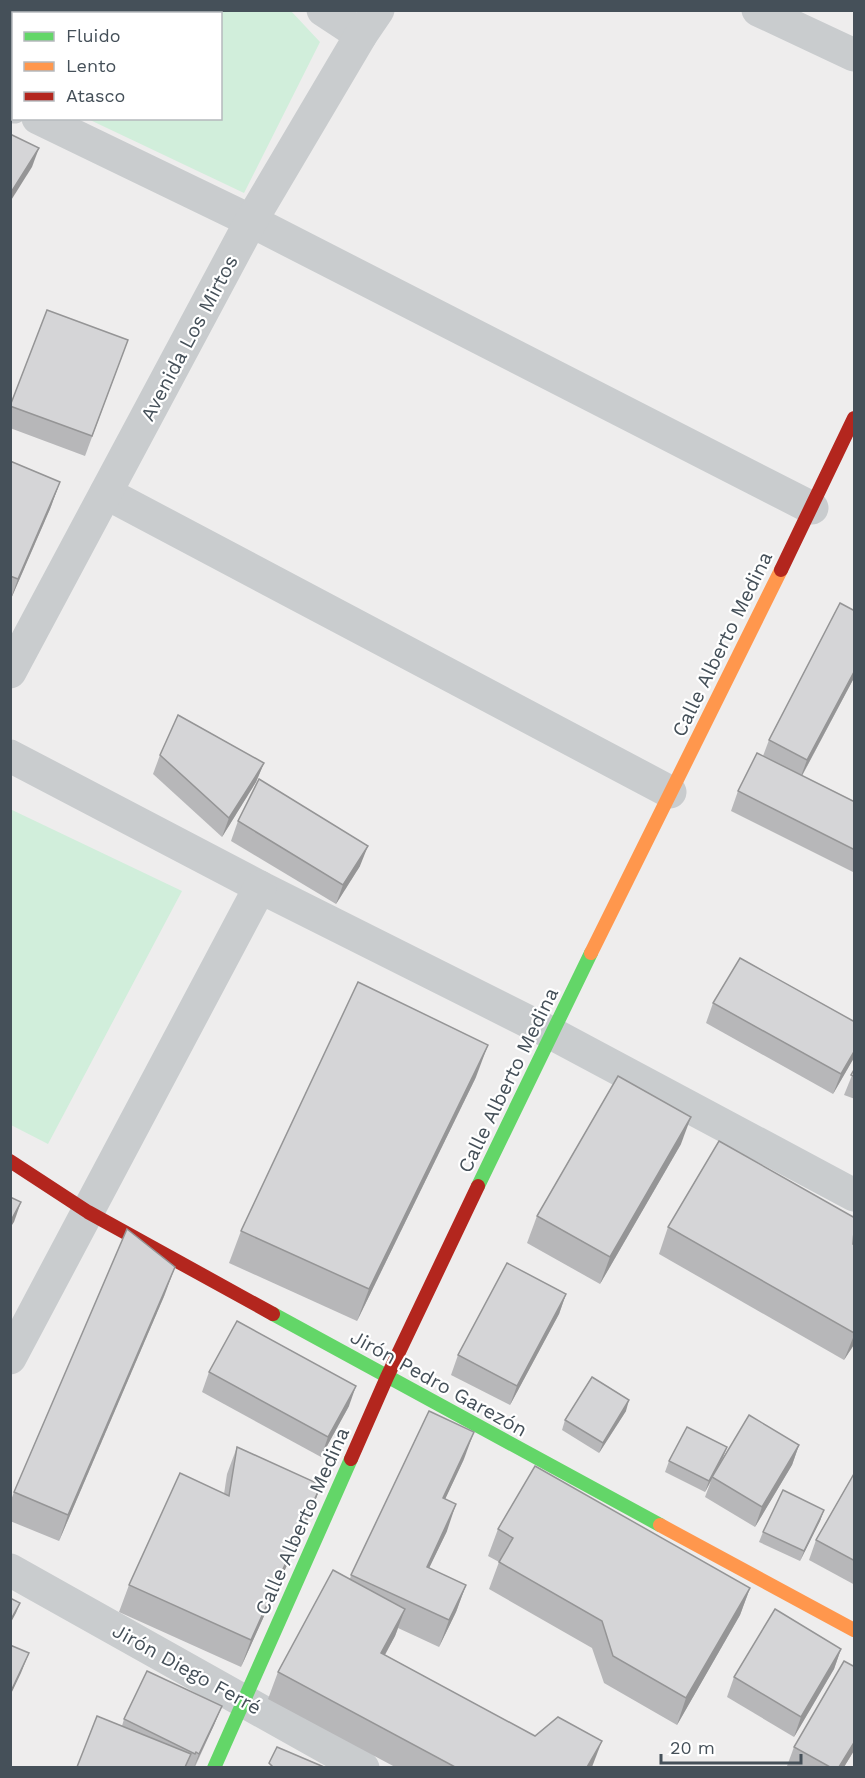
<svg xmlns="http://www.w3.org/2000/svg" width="865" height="1778" font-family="'Work Sans',sans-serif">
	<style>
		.green { fill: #d1eedb }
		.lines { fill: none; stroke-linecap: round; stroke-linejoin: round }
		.street { stroke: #c9ccce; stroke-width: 33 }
		.fast { stroke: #63d668; stroke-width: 14 }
		.slow { stroke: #ff974d; stroke-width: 14 }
		.jam { stroke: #b3261e; stroke-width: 14 }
		.wall { fill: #b7b7b9 }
		.shaded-wall { fill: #959596 }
		.building { fill: #d5d5d7; stroke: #959596; stroke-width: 1.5 }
		.labels { text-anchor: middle; stroke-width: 4.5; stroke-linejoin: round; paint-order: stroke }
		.street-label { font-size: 20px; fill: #455059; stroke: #fff }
	</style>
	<rect width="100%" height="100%" fill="#eeeded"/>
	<!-- green -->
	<g class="green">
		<path d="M10,11H291L320,42L244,193L88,119L220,118V14H14L13,83L10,81Z"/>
		<path d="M10,809L182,891L48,1144L11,1125Z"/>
	</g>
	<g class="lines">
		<!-- street -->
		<g class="street">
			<path d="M323,10L361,35"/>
			<path d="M758,10L854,55"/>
			<path d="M10,105L14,107"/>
			<path d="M38,118L251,221L812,508"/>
			<path d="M106,493L670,792"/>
			<path d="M10,672L251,221L361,35L378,10"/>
			<path d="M10,756L260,887L551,1033L854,1195"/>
			<path d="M10,1358L260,887"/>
			<path d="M10,1570L363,1768"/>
		</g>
		<!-- fast -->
		<g class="fast">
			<path d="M478,1186L591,953"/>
			<path d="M273,1314L660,1525"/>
			<path d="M214,1768L351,1459"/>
		</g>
		<!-- slow -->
		<g class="slow">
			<path d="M591,953L781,570"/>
			<path d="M660,1525L854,1630"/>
		</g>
		<!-- jam -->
		<g class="jam">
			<path d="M781,570L854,418"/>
			<path d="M10,1161L88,1212L273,1314"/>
			<path d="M351,1459L387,1377L478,1186"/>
		</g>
	</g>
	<!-- wall -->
	<g class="wall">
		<path d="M128,340L85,456L10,428V404Z"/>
		<path d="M10,461L60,482L50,509L10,601Z"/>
		<path d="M855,611V676L802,776L855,802V873L731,811L738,791L763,756L769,740Z"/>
		<path d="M160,755L264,763L256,782L222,837L153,774Z"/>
		<path d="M238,821L360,866L336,904L231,841Z"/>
		<path d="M713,1003L855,1022V1056L833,1094L706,1023Z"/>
		<path d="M855,1068V1099L844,1095Z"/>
		<path d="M476,1077L357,1321L229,1263L241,1231Z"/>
		<path d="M681,1144L600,1284L527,1243L537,1216Z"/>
		<path d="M668,1227L855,1244V1343L844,1360L659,1254Z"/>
		<path d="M165,1294L59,1541L10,1521V1503L14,1492Z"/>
		<path d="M566,1294L559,1314L510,1405L451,1375L458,1355Z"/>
		<path d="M209,1372L349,1406L321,1457L202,1392Z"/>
		<path d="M626,1411L599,1453L562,1430L565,1420Z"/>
		<path d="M799,1445L792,1465L755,1527L705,1497L711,1481L705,1492L665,1472L669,1461L727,1447L723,1457L717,1468Z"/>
		<path d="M237,1447L321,1485L311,1512L241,1667L119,1612L129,1585L224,1494L227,1474Z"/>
		<path d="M464,1459L445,1499L447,1531L429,1568L466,1585L456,1612L439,1647L398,1628L395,1636L385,1655L592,1767H395L268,1699L278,1672L350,1579L351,1575Z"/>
		<path d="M855,1472V1585L809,1560L816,1540Z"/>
		<path d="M824,1510L820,1521L800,1561L759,1542L763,1532Z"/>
		<path d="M498,1529L750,1588L740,1615L677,1725L604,1683L592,1648L489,1589L499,1562L488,1556Z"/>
		<path d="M841,1649L834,1669L794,1737L727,1697L734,1677Z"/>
		<path d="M855,1667V1749L844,1767H789L787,1766L794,1747Z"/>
		<path d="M222,1706L214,1725L195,1767H77L122,1726L124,1719Z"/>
	</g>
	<!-- shaded-wall -->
	<g class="shaded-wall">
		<path d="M39,148L32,167L10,202V194Z"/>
		<path d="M60,482L50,509L10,601L18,579Z"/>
		<path d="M855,670V676L800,779L807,760Z"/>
		<path d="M264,763L256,782L222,837L229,818Z"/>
		<path d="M368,846L360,866L336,904L343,885Z"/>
		<path d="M488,1045L476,1077L357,1321L369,1289Z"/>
		<path d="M855,1050V1056L833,1094L841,1074Z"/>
		<path d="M691,1117L681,1144L600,1284L610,1257Z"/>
		<path d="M21,1202L14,1222L10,1228V1222Z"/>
		<path d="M175,1267L165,1294L59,1541L68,1515Z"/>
		<path d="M566,1294L559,1314L510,1405L517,1386Z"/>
		<path d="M855,1333V1343L844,1360Z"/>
		<path d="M356,1386L349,1406L321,1457L328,1437Z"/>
		<path d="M629,1400L626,1411L599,1453L603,1443Z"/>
		<path d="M474,1432L464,1459L433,1525L443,1498Z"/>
		<path d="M799,1445L792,1465L755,1527L762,1507Z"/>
		<path d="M727,1447L723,1457L705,1492L709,1481Z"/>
		<path d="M321,1485L311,1512L241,1667L251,1640Z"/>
		<path d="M456,1504L447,1531L417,1593L427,1567Z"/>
		<path d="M824,1510L820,1521L800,1561L804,1551Z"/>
		<path d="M466,1585L456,1612L439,1647L449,1620Z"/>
		<path d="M750,1588L740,1615L677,1725L686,1698Z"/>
		<path d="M20,1603L16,1613L10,1624V1621Z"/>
		<path d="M405,1609L395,1636L371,1680L381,1653Z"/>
		<path d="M841,1649L834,1669L794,1737L801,1717Z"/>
		<path d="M29,1653L21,1673L10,1696L12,1689Z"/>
		<path d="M222,1706L214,1725L194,1767L199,1754Z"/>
		<path d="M602,1741L592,1767H587Z"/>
		<path d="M855,1741V1749L844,1767H839Z"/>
	</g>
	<!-- building -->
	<g class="building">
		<path d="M10,134L39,148L10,194Z"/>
		<path d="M47,310L128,340L92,436L10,406Z"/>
		<path d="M10,461L60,482L18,579L10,576Z"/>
		<path d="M840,603L855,611V670L807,760L769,740Z"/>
		<path d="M178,715L264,763L229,818L160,755Z"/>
		<path d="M757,753L855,802V850L738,791Z"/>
		<path d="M259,779L368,846L343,885L238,821Z"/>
		<path d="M740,958L855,1022V1050L841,1074L713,1003Z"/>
		<path d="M358,982L488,1045L369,1289L241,1231Z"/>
		<path d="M855,1068V1077L851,1075Z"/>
		<path d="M618,1076L691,1117L610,1257L537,1216Z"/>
		<path d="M719,1141L855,1218L853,1244H855L854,1333L668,1227Z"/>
		<path d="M10,1197L21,1202L10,1222Z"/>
		<path d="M127,1229L175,1267L68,1515L14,1492Z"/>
		<path d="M507,1263L566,1294L517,1386L458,1355Z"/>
		<path d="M237,1321L356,1386L328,1437L209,1372Z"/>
		<path d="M592,1377L629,1400L603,1443L565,1420Z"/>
		<path d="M429,1411L474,1432L443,1498L456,1504L427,1567L466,1585L449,1620L351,1575Z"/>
		<path d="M749,1415L799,1445L762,1507L712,1477Z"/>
		<path d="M687,1427L727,1447L709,1481L669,1461Z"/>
		<path d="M237,1447L321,1485L251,1640L129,1585L180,1473L229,1496Z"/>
		<path d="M535,1466L750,1588L686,1698L613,1656L602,1621L499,1562L513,1538L498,1529Z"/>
		<path d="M855,1472V1561L816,1540Z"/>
		<path d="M783,1490L824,1510L804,1551L763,1532Z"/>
		<path d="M333,1570L405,1609L381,1653L535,1736L558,1717L602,1741L587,1767H455L278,1672Z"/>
		<path d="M10,1598L20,1603L10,1621Z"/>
		<path d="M775,1609L841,1649L801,1717L734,1677Z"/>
		<path d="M10,1645L29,1653L12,1689L10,1688Z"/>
		<path d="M844,1661L855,1667V1741L839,1767H830L794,1747Z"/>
		<path d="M147,1671L222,1706L199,1754L196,1752L195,1754L124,1719Z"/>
		<path d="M97,1716L191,1754L185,1767H77Z"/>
		<path d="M277,1747L324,1767H273L269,1763Z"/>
	</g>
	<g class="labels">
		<!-- street labels -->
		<g class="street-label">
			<text transform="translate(189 338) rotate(-62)" y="7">Avenida Los Mirtos</text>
			<text transform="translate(722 644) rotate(-64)" y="7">Calle Alberto Medina</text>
			<text transform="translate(508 1080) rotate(-64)" y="7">Calle Alberto Medina</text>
			<text transform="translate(439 1383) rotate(29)" y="7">Jirón Pedro Garezón</text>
			<text transform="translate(302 1521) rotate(-66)" y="7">Calle Alberto Medina</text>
			<text transform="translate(187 1669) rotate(29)" y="7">Jirón Diego Ferré</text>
		</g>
	</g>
	<!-- border -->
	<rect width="865" height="1778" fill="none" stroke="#455059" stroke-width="24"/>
	<!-- legend -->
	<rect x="12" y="12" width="210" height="108" fill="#ffffff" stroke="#b5b9bd" stroke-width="1.5"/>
	<rect x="24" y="32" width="30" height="9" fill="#63d668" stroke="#b5b9bd" stroke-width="1.5"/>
	<text x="66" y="42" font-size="18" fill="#455059">Fluido</text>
	<rect x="24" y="62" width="30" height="9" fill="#ff974d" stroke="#b5b9bd" stroke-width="1.5"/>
	<text x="66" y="72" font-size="18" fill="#455059">Lento</text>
	<rect x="24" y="92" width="30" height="9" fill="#b3261e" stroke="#b5b9bd" stroke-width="1.5"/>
	<text x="66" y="102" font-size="18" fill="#455059">Atasco</text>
	<!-- scale -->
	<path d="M661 1754v9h140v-9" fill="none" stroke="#455059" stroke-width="3"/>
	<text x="670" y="1754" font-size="18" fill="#455059" stroke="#ffffff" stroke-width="4.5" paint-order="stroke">20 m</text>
</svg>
